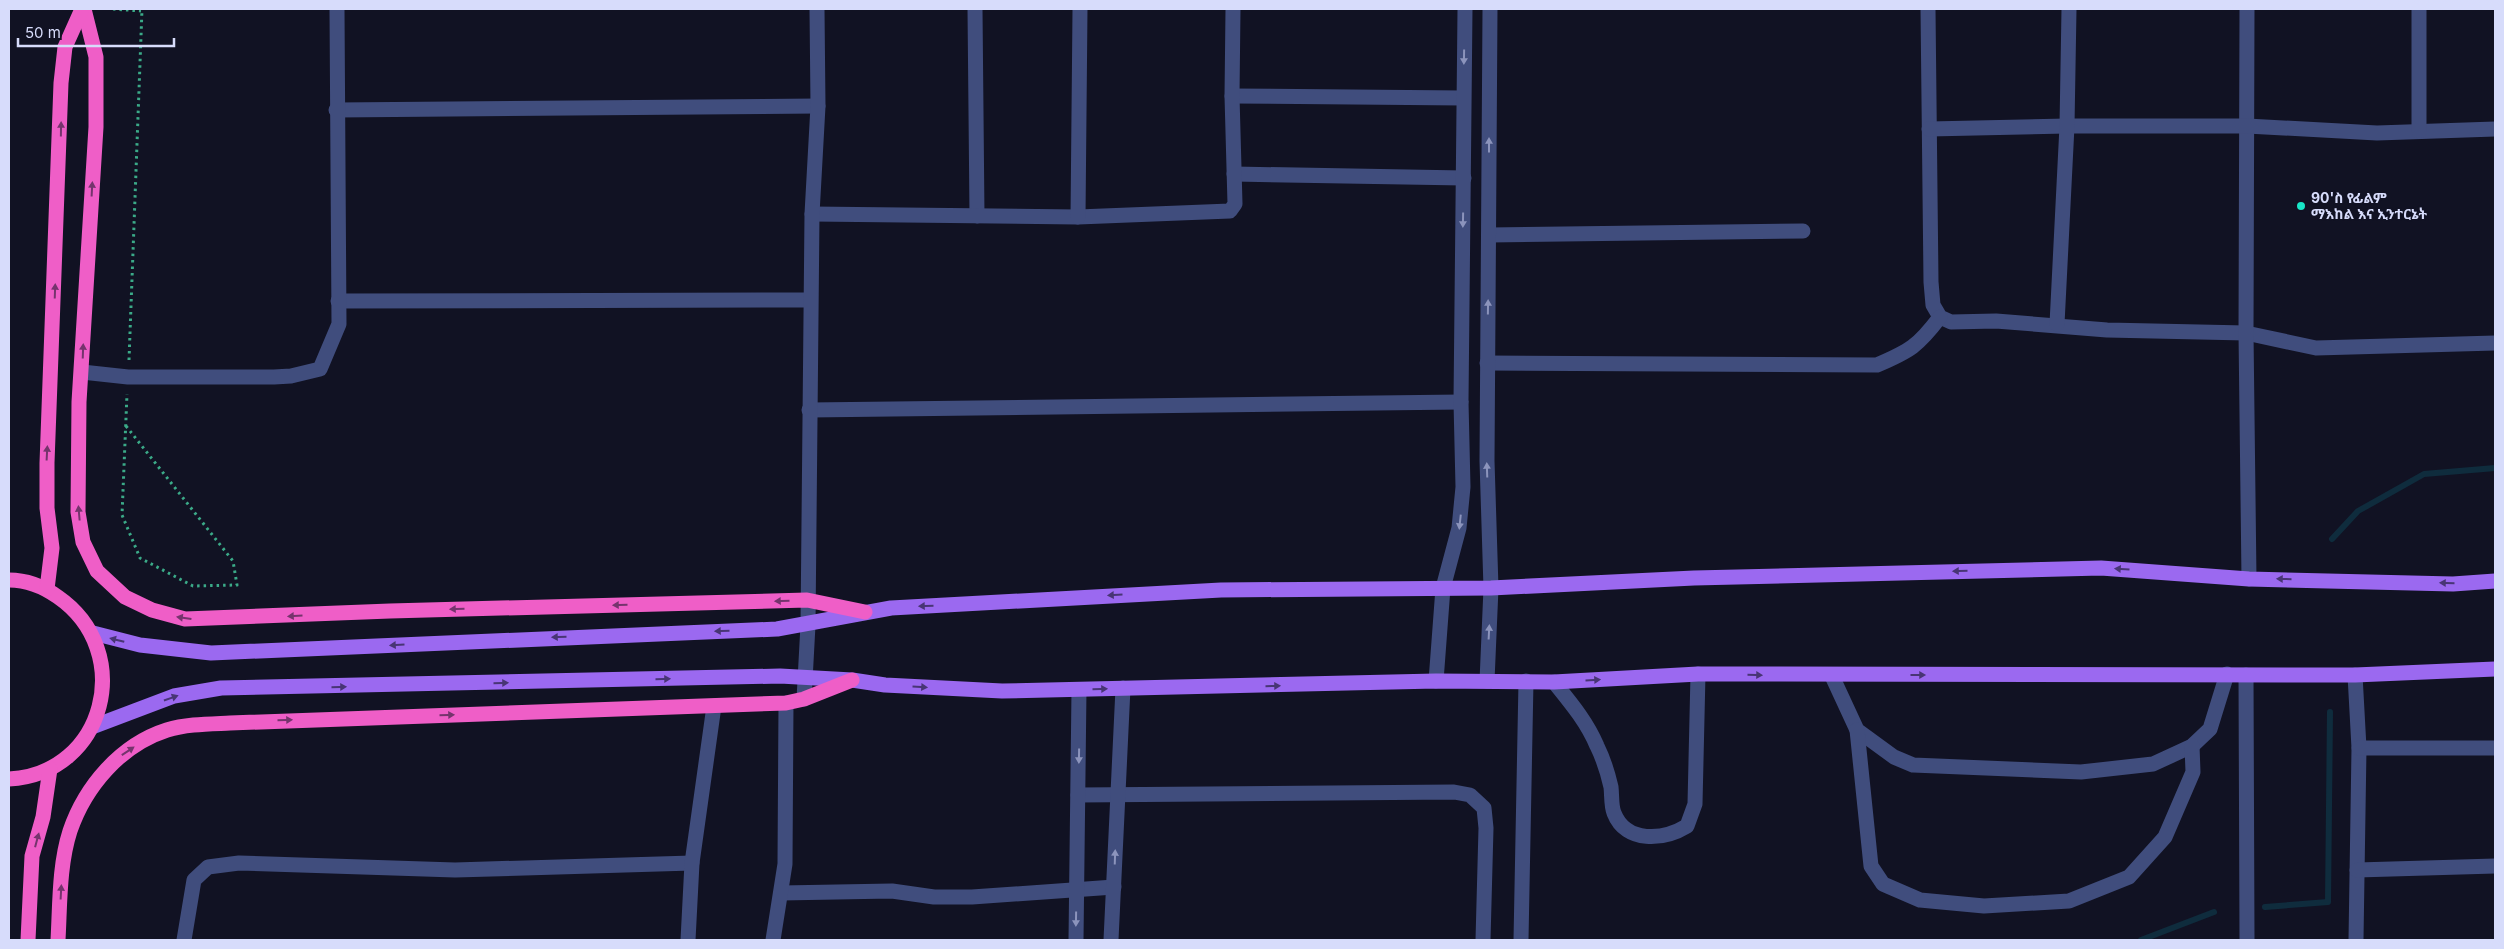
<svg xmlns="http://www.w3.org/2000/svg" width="2504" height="949" font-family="Inter,'Noto Sans Ethiopic',sans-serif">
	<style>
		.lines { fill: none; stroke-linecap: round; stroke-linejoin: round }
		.stream { stroke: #0f2c3d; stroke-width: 6 }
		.path { stroke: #3baa88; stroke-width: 3; stroke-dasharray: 2.5 4; stroke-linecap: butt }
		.minor { stroke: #404d7d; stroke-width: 15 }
		.major { stroke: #9b69f0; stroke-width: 15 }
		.highway { stroke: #ef5ec7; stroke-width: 15 }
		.oneway { fill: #8c94bc }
		.oneway2 { fill: #75346d }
		.oneway3 { fill: #483575 }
		.poi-dot { fill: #18e6c7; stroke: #111223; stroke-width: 2 }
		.labels { text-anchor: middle; stroke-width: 4; stroke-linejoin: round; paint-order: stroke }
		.poi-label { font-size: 14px; font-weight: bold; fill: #d7dcfb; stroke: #111223; text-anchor: start }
	</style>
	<rect width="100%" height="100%" fill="#111223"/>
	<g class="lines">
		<!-- stream -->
		<g class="stream">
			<path d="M2332,539L2358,511L2424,474L2495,468"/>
			<path d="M2265,907L2328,902L2330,712"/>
			<path d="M2141,940L2214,912"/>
		</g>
		<!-- path -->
		<g class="path">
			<path d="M113,9L141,11"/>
			<path d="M129,360L142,9"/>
			<path d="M126,426L233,561L237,585L193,586L140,558L122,515L127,394"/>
		</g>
		<!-- minor -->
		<g class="minor">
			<path d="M975,9L977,216"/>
			<path d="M1928,9L1931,282L1933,305L1940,317L1951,322L1996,321L2107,330L2246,333L2316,348L2495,343"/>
			<path d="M2247,9L2246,333L2249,579"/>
			<path d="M1232,96L1463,98"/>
			<path d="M336,110L818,106"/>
			<path d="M1929,129L2067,126H2247L2377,133L2495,129"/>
			<path d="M2419,131V9"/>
			<path d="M1234,174L1464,178"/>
			<path d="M812,214L1078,217L1230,211L1235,204L1232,96L1233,9"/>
			<path d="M1078,217L1080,9"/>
			<path d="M1489,235L1803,231"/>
			<path d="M338,301L810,300"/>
			<path d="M2057,324L2067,126L2069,9"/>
			<path d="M1487,363L1877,365C1910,351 1918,346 1940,317"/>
			<path d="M82,372L128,377H274L291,376L320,369L339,324L337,9"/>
			<path d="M809,410L1461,402"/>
			<path d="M2246,675L2247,940"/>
			<path d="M2355,675L2359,748L2356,940"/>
			<path d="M1832,676L1857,730L1894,757L1913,765L2081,772L2153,764L2192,746L2210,729L2227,674"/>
			<path d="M1436,681L1443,588L1459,528L1463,487L1461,402L1465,9"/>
			<path d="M1487,681L1491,588L1487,461L1490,9"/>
			<path d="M1554,682C1571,703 1587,722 1597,746C1603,758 1608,774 1611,787C1612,795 1611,806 1614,813C1626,844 1664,840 1687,826L1695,804L1698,674"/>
			<path d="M804,699L808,625L812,214L818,106L817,9"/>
			<path d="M1857,730L1871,866L1883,884L1920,900L1984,906L2069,901L2129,877L2165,837L2193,772L2192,746"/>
			<path d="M2359,748H2495"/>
			<path d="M1078,795L1454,792L1470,795L1484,808L1486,828L1483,940"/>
			<path d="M2357,870L2495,866"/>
			<path d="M781,893L892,891L934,897H972L1114,887"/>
			<path d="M184,940L194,880L208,867L239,863L455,870L692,863"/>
			<path d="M688,940L692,863L714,706"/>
			<path d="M773,940L785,864L786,703"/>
			<path d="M1076,940L1079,690"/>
			<path d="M1111,940L1123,688"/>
			<path d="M1521,940L1526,681"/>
		</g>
		<!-- major -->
		<g class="major">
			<path d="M93,633L140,645L211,653L777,629L891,608L1221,590L1491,588L1694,578L2101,568L2249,579L2453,584L2495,581"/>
			<path d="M92,727L174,696L221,688L780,676L852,680L885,685L1002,691L1436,681L1554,682L1698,674L2355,675L2495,669"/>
		</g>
		<!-- highway -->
		<g class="highway">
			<path d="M84,9L96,57V127L79,402L78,512L83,542L97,571L125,597L152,610L185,619L390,611L807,600L865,612"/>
			<path d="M9,580C26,580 44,587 58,597C136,651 106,774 9,779"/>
			<path d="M47,589L52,548L47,508V463L61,83L65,47L82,9"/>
			<path d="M28,940L32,856L43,817L50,769"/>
			<path d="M58,940C60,905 59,865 70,831C85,787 120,745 167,730C187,724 209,724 230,723L786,703L804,699L852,680"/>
		</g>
	</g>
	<!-- one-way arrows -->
	<defs><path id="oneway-solid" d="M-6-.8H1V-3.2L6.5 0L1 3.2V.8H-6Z" transform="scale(1.25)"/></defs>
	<g class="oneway">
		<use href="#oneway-solid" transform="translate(1464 57) rotate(91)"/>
		<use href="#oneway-solid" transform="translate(1489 145) rotate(-90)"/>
		<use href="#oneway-solid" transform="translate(1463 220) rotate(91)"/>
		<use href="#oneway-solid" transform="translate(1488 307) rotate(-89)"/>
		<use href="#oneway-solid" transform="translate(1487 470) rotate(-92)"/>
		<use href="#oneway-solid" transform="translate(1460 522) rotate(96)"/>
		<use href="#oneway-solid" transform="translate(1489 632) rotate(-87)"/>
		<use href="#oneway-solid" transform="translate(1079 756) rotate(91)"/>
		<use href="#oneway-solid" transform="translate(1115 857) rotate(-88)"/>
		<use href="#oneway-solid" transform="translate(1076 919) rotate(91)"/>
	</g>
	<g class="oneway2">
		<use href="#oneway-solid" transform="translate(61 129) rotate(-89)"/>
		<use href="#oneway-solid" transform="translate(92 189) rotate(-87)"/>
		<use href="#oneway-solid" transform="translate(55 291) rotate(-88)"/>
		<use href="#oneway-solid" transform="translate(83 351) rotate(-88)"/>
		<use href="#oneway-solid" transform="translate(47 453) rotate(-87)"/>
		<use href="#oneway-solid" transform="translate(79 513) rotate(-95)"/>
		<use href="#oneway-solid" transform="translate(782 601) rotate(178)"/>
		<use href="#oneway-solid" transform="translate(620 605) rotate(179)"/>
		<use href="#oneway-solid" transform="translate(457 609) rotate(178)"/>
		<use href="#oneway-solid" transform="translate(295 616) rotate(177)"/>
		<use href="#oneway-solid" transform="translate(184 618) rotate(-172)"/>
		<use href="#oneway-solid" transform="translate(447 715) rotate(-2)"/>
		<use href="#oneway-solid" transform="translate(285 720) rotate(-2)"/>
		<use href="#oneway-solid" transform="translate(128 751) rotate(-34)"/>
		<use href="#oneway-solid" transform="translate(37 840) rotate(-75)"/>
		<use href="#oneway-solid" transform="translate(61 892) rotate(-87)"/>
	</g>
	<g class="oneway3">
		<use href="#oneway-solid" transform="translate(2122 569) rotate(-176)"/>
		<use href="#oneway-solid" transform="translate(1960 571) rotate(179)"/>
		<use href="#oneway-solid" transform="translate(2284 579) rotate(-179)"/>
		<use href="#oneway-solid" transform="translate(2447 583) rotate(-179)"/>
		<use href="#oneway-solid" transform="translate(1115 595) rotate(177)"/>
		<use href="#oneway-solid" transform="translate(926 606) rotate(178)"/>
		<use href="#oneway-solid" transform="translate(722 631) rotate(178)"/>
		<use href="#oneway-solid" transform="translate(559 637) rotate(178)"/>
		<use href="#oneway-solid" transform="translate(117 640) rotate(-166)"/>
		<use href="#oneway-solid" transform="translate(397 645) rotate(177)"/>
		<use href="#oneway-solid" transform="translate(1755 675) rotate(1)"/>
		<use href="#oneway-solid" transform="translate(1918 675)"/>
		<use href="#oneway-solid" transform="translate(663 679) rotate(-1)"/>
		<use href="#oneway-solid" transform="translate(1593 680) rotate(-3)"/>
		<use href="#oneway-solid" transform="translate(501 683) rotate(-1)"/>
		<use href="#oneway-solid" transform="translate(1273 686) rotate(-1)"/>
		<use href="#oneway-solid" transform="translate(339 687) rotate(-1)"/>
		<use href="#oneway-solid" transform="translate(920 687) rotate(4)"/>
		<use href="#oneway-solid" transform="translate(1100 689) rotate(-2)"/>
		<use href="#oneway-solid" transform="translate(171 698) rotate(-19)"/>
	</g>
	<!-- markers -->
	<circle class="poi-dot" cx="2301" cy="206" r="5"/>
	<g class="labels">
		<!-- poi labels -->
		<g class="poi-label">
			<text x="2311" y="203">90'ስ የፊልም<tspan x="2311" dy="16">ማእከል እና ኢንተርኔት</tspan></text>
		</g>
	</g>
	<!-- border -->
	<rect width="2504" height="949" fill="none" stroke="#d7dcfb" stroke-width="20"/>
	<!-- scale -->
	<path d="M18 38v8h156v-8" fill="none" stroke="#d7dcfb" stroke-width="2.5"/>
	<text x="25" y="38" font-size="15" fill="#d7dcfb" stroke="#111223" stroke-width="4" paint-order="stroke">50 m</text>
</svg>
